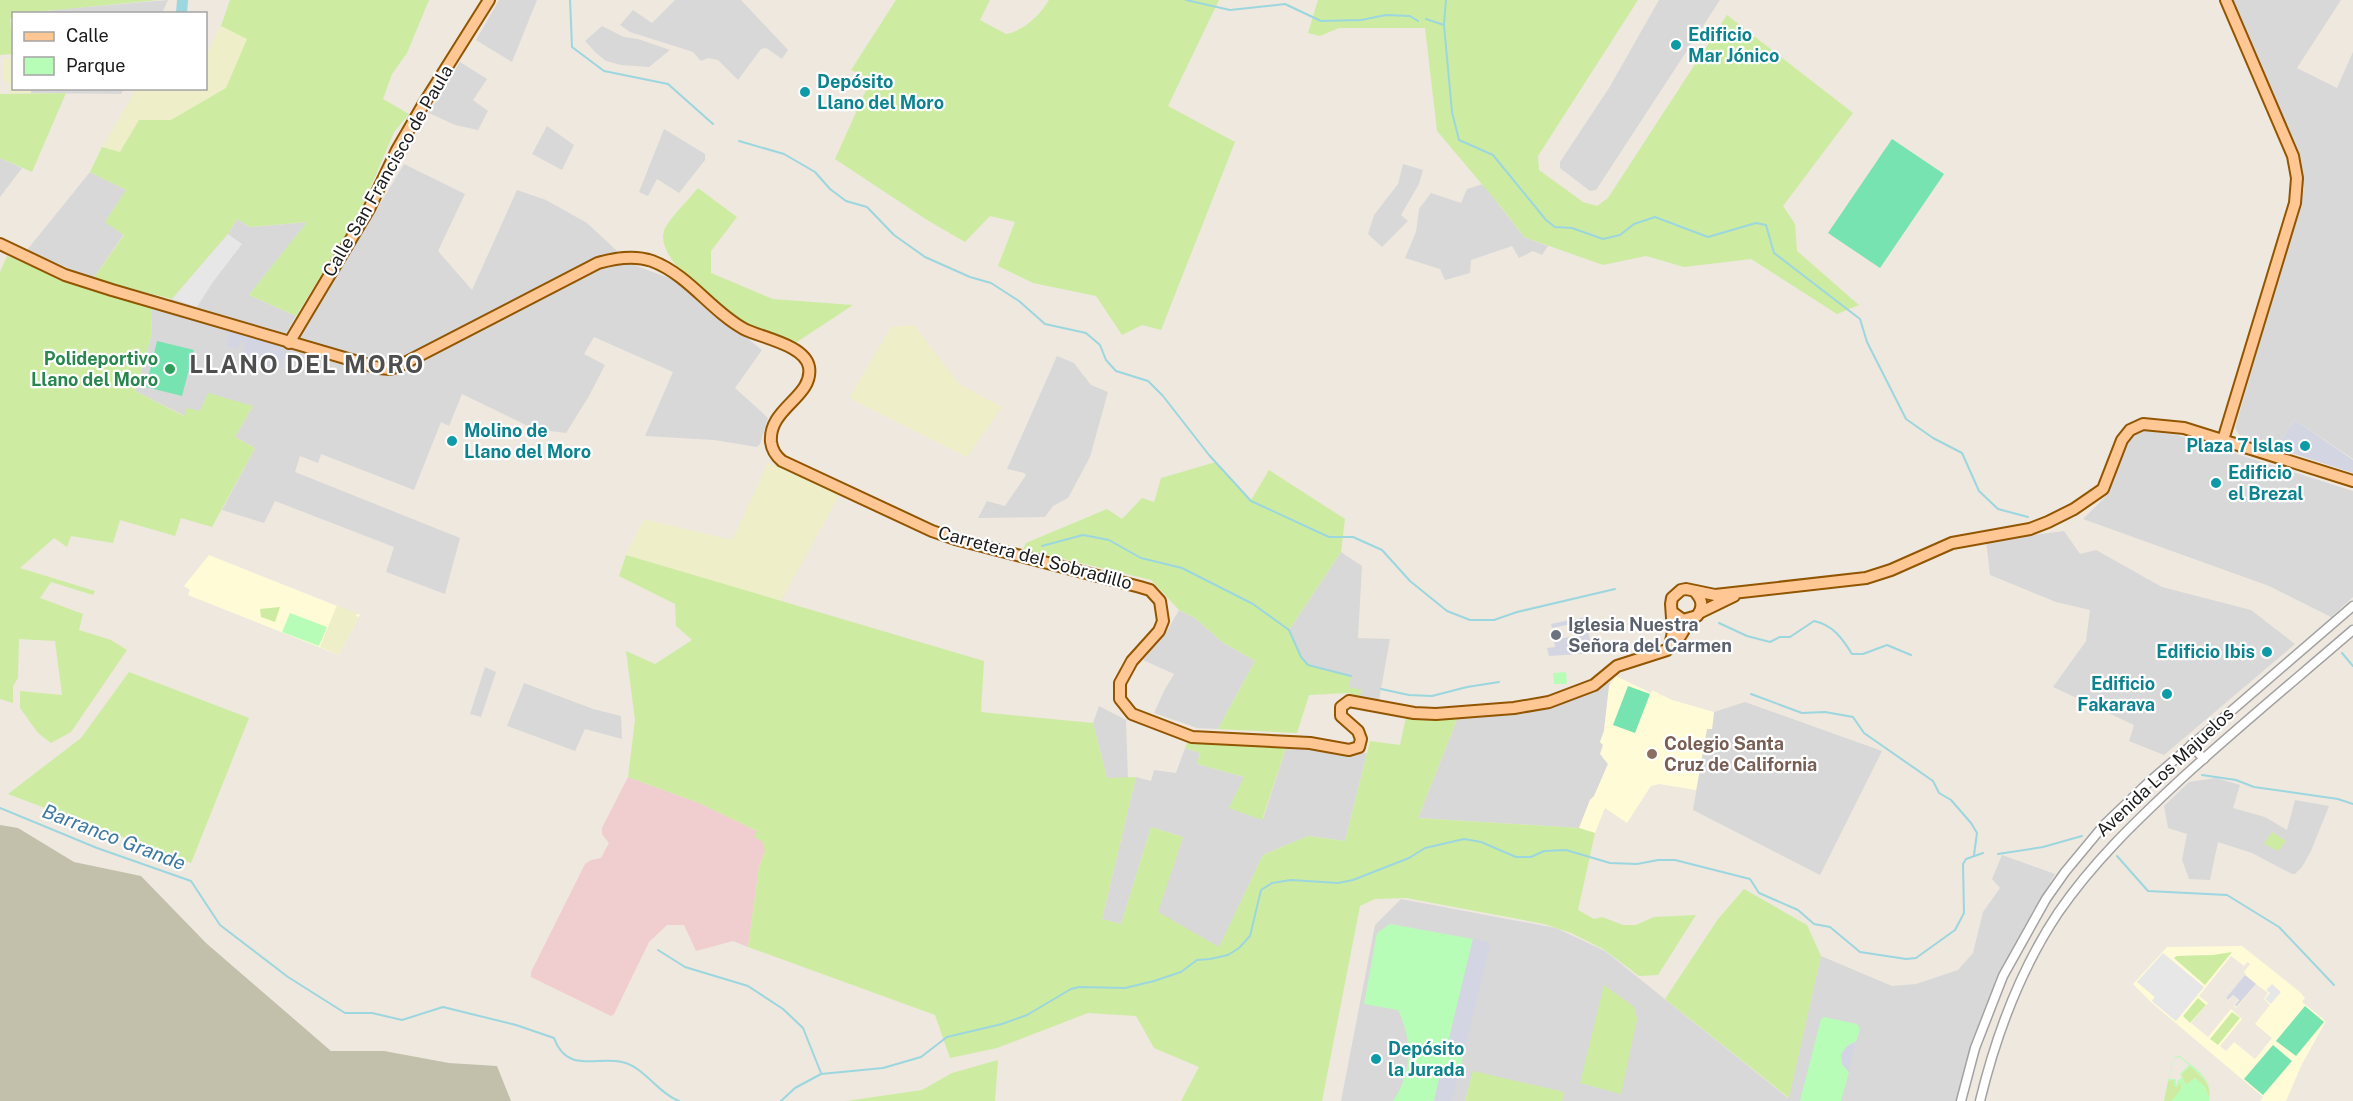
<svg xmlns="http://www.w3.org/2000/svg" width="2353" height="1101" font-family="'Public Sans',sans-serif">
	<style>
		.residential { fill: #d9d8d8 }
		.commercial { fill: #f0cdce }
		.education { fill: #fffbd7; fill-rule: evenodd }
		.construction { fill: #c2c0ab }
		.farmland { fill: #eeeec9 }
		.grass { fill: #cdeca1 }
		.park { fill: #b8fdb7; fill-rule: evenodd }
		.pitch { fill: #77e3b0 }
		.parking { fill: #e7e7e7 }
		.plaza { fill: #d4d5e3 }
		.water { fill: #9cd6df }
		.lines { fill: none; stroke-linecap: round; stroke-linejoin: round }
		.stream { stroke: #9cd6df; stroke-width: 2 }
		.minor-casing { stroke: #a2a2a2; stroke-width: 11 }
		.major-casing { stroke: #925500; stroke-width: 14 }
		.minor { stroke: #fff; stroke-width: 8 }
		.major { stroke: #ffc793; stroke-width: 10 }
		.culture-dot { fill: #0f9aa8; stroke: #fff; stroke-width: 2 }
		.leisure-dot { fill: #2e9e5b; stroke: #fff; stroke-width: 2 }
		.worship-dot { fill: #6b7280; stroke: #fff; stroke-width: 2 }
		.education-dot { fill: #8d6e63; stroke: #fff; stroke-width: 2 }
		.labels { text-anchor: middle; stroke-width: 4.5; stroke-linejoin: round; paint-order: stroke }
		.culture-label { font-size: 18px; font-weight: bold; fill: #0d838f; stroke: #fff; text-anchor: start }
		.street-label { font-size: 18px; fill: #1b1b1b; stroke: #fff }
		.leisure-label { font-size: 18px; font-weight: bold; fill: #27864d; stroke: #fff; text-anchor: end }
		.worship-label { font-size: 18px; font-weight: bold; fill: #5b616d; stroke: #fff; text-anchor: start }
		.education-label { font-size: 18px; font-weight: bold; fill: #785e54; stroke: #fff; text-anchor: start }
		.water-label { font-size: 20px; font-style: italic; fill: #3d78a0; stroke: #fff }
		.district-label { font-size: 24px; font-weight: bold; letter-spacing: 1.5px; fill: #4e4e4e; stroke: #fff }
	</style>
	<rect width="100%" height="100%" fill="#eee8df"/>
	<!-- residential -->
	<g class="residential">
		<path d="M168,0L162,13L29,14L62,9Z"/>
		<path d="M499,0H537L512,62L476,40Z"/>
		<path d="M675,0H741L788,50L782,59L766,48L761,49L738,80L718,60L708,58L701,61L693,52L630,32L620,25L633,10L652,23Z"/>
		<path d="M1659,0H1720L1596,190L1590,191L1560,168V162L1609,88Z"/>
		<path d="M2231,0H2341L2297,68L2337,88L2353,52V459L2295,420L2276,448L2241,438L2235,428L2304,189L2298,155Z"/>
		<path d="M602,26L624,37L638,39L670,50L649,67L621,65L606,61L595,52L585,41Z"/>
		<path d="M460,62L487,79L473,100L488,111L478,130L455,125L429,113Z"/>
		<path d="M30,89H124L121,94L31,93Z"/>
		<path d="M547,126L574,145L562,170L532,154Z"/>
		<path d="M664,129L705,154V160L679,193L657,179L648,196L639,192Z"/>
		<path d="M0,158L22,168L0,197Z"/>
		<path d="M404,164L465,194L438,251L472,290L517,190L546,200L587,223L631,264L675,280L762,350L735,388L768,418L760,444L757,447L714,440L645,436L673,372L594,337L584,354L605,365L589,396L566,433L534,429L462,394L449,426L441,422L414,490L321,454L318,463L300,456L295,472L460,538L445,594L386,572L394,547L275,501L264,523L222,510L255,448L235,437L253,406L200,412L185,416L135,391L152,334L151,314L153,307L172,299L228,234L237,219L250,227L308,222L249,295L296,316L285,335L299,339Z"/>
		<path d="M1403,164L1423,170L1419,184L1401,215L1408,221L1382,247L1368,234L1374,215L1398,184Z"/>
		<path d="M90,172L126,190L124,234L93,279L27,250Z"/>
		<path d="M1483,184L1524,237L1548,246L1542,255L1533,251L1519,258L1512,246L1471,260L1470,273L1445,280L1440,269L1405,258L1416,232L1419,209L1431,193L1461,203L1467,189Z"/>
		<path d="M1057,356L1074,363L1091,385L1108,392L1090,457L1068,498L1053,506L1045,517L978,518L987,501L1005,506L1026,475L1024,473L1007,469Z"/>
		<path d="M2144,431L2177,435L2353,491V597L2331,617L2269,586L2083,519L2108,494L2120,457L2130,437Z"/>
		<path d="M2064,531L2080,554L2096,550L2162,587L2251,610L2295,644L2164,755L2129,741L2134,725L2053,687L2086,641L2090,610L2056,602L1990,575L1986,541Z"/>
		<path d="M1341,552L1362,566L1358,638L1390,639L1379,700L1348,693L1319,669L1308,665L1301,657L1289,630Z"/>
		<path d="M1179,610L1195,618L1222,642L1255,661L1218,729L1197,728L1154,713L1164,691L1174,674L1143,660L1164,636Z"/>
		<path d="M485,667L496,672L481,717L470,714Z"/>
		<path d="M1610,682L1604,731L1600,742L1603,744L1602,757L1608,764L1594,797L1590,800L1579,828L1418,818L1458,717L1554,707Z"/>
		<path d="M524,683L593,709L621,716L622,739L585,729L575,751L507,726Z"/>
		<path d="M1745,702L1882,751L1820,875L1693,810L1707,728L1712,729L1714,712Z"/>
		<path d="M1099,706L1126,720L1128,779L1107,778L1093,723Z"/>
		<path d="M1299,747L1367,753L1345,841L1309,836L1263,855L1219,948L1157,912L1183,837L1151,827L1121,924L1102,919L1136,777L1151,781L1154,770L1176,773L1185,748L1200,753L1197,764L1244,777L1263,819L1286,748Z"/>
		<path d="M2216,778L2240,785L2233,808L2265,817L2287,830L2295,800L2329,806L2311,851L2302,867L2295,874H2292L2252,853L2218,842L2210,880L2189,879L2182,860L2187,834L2168,828L2164,806L2189,782Z"/>
		<path d="M2002,855L2055,874L2008,958L1973,1038L1957,1101H1562L1563,1092L1473,1072L1465,1101H1341L1375,925L1401,899L1556,928L1605,951L1788,1098L1821,956L1892,986L1916,984L1958,970L1973,953L1983,912L2000,888L1992,879Z"/>
	</g>
	<!-- commercial -->
	<path class="commercial" d="M628,777L699,803L757,831L765,846V851L759,867L748,947L733,941L696,951L684,925H667L649,942L614,1014L611,1016L531,977V972L585,864L591,860L601,858L609,843L602,834V828Z"/>
	<!-- education -->
	<g class="education">
		<path d="M209,555L360,615L339,655L188,595L190,590L184,586Z"/>
		<path d="M1616,676L1651,693L1652,690L1672,700L1714,712L1712,729H1707L1696,790L1659,784L1651,786L1627,823L1605,808L1595,833L1579,828L1590,800L1594,796L1608,764L1600,754L1603,745L1600,742L1604,731L1609,686Z"/>
		<path d="M2242,946L2300,992L2305,998L2302,1002L2326,1021L2302,1064L2286,1101H2260L2263,1097L2152,1003L2133,984L2167,947ZM2163,954L2176,1021L2152,1001L2155,997L2137,982ZM2213,955H2221L2205,985L2174,958L2177,956ZM2231,956L2244,966L2247,962L2250,964L2244,972L2246,974L2226,998L2228,1001L2233,995L2238,1000L2234,1006L2236,1008L2256,984L2268,993L2264,999L2270,1005L2255,1024L2272,1038L2255,1059L2234,1042L2226,1051L2220,1046L2242,1019L2231,1009L2208,1037L2191,1023L2208,1003L2199,996ZM2245,975L2255,983L2239,1000L2233,994L2227,998Z"/>
	</g>
	<!-- construction -->
	<path class="construction" d="M0,825L18,828L74,862L141,876L206,943L331,1051H384L449,1063L497,1066L511,1101H0Z"/>
	<!-- farmland -->
	<g class="farmland">
		<path d="M221,26L248,39L226,88L171,120H139L120,152L102,147L137,89L206,88V55Z"/>
		<path d="M12,58L14,88L30,89L31,93H10V84L4,81L3,59Z"/>
		<path d="M914,325L959,384L1002,407L967,457L849,398L891,327Z"/>
		<path d="M768,463L840,494L781,601L626,555L644,519L732,540Z"/>
		<path d="M337,605L357,613L356,616L359,617L339,655L320,647Z"/>
	</g>
	<!-- grass -->
	<g class="grass">
		<path d="M0,0H159L14,14L13,18L10,19L13,54L0,55Z"/>
		<path d="M230,0H429L407,53L392,74L383,99L409,114L394,132L361,210L296,316L249,295L307,222L250,227L237,219L228,234L172,299L93,279L124,235L105,222L126,190L90,172L102,147L120,152L139,120H171L226,88L247,39L221,26Z"/>
		<path d="M896,0H990L980,20L1006,34C1025,30 1039,16 1049,0H1219L1168,106L1235,142L1161,330L1142,325L1122,335L1096,296L1033,283L998,266L1015,222L990,216L965,242L927,220L835,159L871,79L851,70Z"/>
		<path d="M1318,0H1638L1538,156L1539,170L1583,202L1597,206L1608,198L1727,15L1853,113L1783,206L1795,224L1797,251L1859,305L1837,314L1751,259L1684,267L1646,256L1603,265L1524,237L1502,208L1437,131L1425,28H1339L1320,36L1308,33Z"/>
		<path d="M66,93L32,172L0,158V94Z"/>
		<path d="M698,188L737,217L711,251V273L773,299L853,305L797,342C781,336 760,332 745,323C723,310 654,260 664,231C666,222 691,197 698,188Z"/>
		<path d="M7,256L80,285L153,307L151,314L152,334L135,391L184,416L187,408L200,411L208,393L253,406L235,437L255,448L212,527L181,518L175,536L120,520L113,543L71,536L67,547L54,538L20,568L95,591L93,595L51,582L40,598L83,614L79,630L111,640L127,650L71,732L51,743L38,733L20,708V691L62,695L55,641L19,639L18,678L13,686V703L0,699V272Z"/>
		<path d="M1216,462L1251,500L1269,470L1345,519L1341,552L1289,630C1304,671 1312,667 1351,676L1349,687L1361,690L1360,696L1348,693L1309,695L1297,733L1218,729L1255,661L1222,642L1195,618L1179,610L1151,580L1023,549L1026,543L1107,509L1122,519L1142,498L1154,502L1161,478Z"/>
		<path d="M626,555L984,661L981,712L1093,723L1107,778L1136,777L1102,919L1121,924L1151,827L1183,837L1158,912L1219,947L1263,855L1308,836L1345,841L1370,741L1400,745L1406,717L1435,720L1458,717L1418,818L1579,828L1595,833L1578,910L1594,919L1602,917L1623,925H1636L1654,917L1696,915L1658,975L1639,976L1603,949L1571,933L1544,924L1406,898L1375,899L1360,906L1322,1101H1181L1199,1067L1154,1048L1136,1016L1088,1013L997,1048L950,1058L935,1015L748,947L759,867L765,851L762,841L754,837L757,831L699,803L628,777L635,720L626,651L655,664L692,640L676,626L675,604L619,576Z"/>
		<path d="M280,607L275,622L261,617L260,609Z"/>
		<path d="M129,672L249,718L191,863L8,794L81,738Z"/>
		<path d="M1187,743L1286,748L1262,820L1229,808L1244,777L1197,764L1200,753L1185,748Z"/>
		<path d="M2272,832L2286,841L2278,851L2264,844Z"/>
		<path d="M1744,889L1807,925L1821,956L1789,1098L1665,999L1718,919Z"/>
		<path d="M2232,952L2205,985L2174,958L2177,956L2213,955Z"/>
		<path d="M1604,985L1634,1007L1637,1019L1621,1094L1580,1083Z"/>
		<path d="M2198,998L2206,1005L2190,1023L2183,1016Z"/>
		<path d="M2232,1012L2240,1018L2218,1045L2210,1039Z"/>
		<path d="M998,1060L995,1101H846L922,1090L952,1073Z"/>
		<path d="M2190,1066C2200,1076 2212,1082 2209,1098L2205,1087L2195,1078L2186,1085L2181,1075Z"/>
		<path d="M1473,1071L1564,1092L1562,1101H1465Z"/>
		<path d="M2175,1079L2174,1086H2178L2179,1081L2182,1086L2180,1092L2172,1101H2164L2168,1081Z"/>
	</g>
	<!-- park -->
	<g class="park">
		<path d="M290,613L327,627L319,646L282,632Z"/>
		<path d="M1566,672L1567,684H1554L1553,673Z"/>
		<path d="M1390,924L1473,939L1448,1043L1465,1047L1458,1077L1441,1074L1434,1101H1393C1412,1073 1413,1040 1398,1010L1364,1004L1377,933Z"/>
		<path d="M1824,1017L1857,1024L1860,1029L1856,1042L1851,1043L1842,1064L1849,1072L1841,1101H1800L1821,1019Z"/>
		<path d="M2180,1056C2196,1070 2215,1078 2209,1101H2172L2182,1088L2179,1081L2177,1087L2174,1086V1079L2168,1081L2163,1101L2174,1057ZM2180,1057L2189,1065L2180,1074L2182,1078L2178,1080L2176,1086V1079H2169L2174,1058ZM2190,1066C2200,1075 2213,1082 2209,1097L2205,1087L2195,1078L2186,1085L2181,1075Z"/>
	</g>
	<!-- pitch -->
	<g class="pitch">
		<path d="M1892,139L1944,174L1880,268L1828,233Z"/>
		<path d="M157,341L194,350L182,396L146,387Z"/>
		<path d="M1628,686L1650,694L1635,733L1613,725Z"/>
		<path d="M2305,1006L2324,1022L2296,1056L2276,1041Z"/>
		<path d="M2273,1045L2292,1061L2263,1095L2244,1079Z"/>
	</g>
	<!-- parking -->
	<g class="parking">
		<path d="M228,234L242,244L213,282L197,307L172,299Z"/>
		<path d="M2163,953L2204,987L2176,1021L2152,1001L2155,997L2137,982Z"/>
		<path d="M2272,984L2281,992L2271,1004L2265,999L2270,993L2266,990Z"/>
	</g>
	<!-- plaza -->
	<g class="plaza">
		<path d="M231,330L283,347L286,353L281,368L275,370L240,360L245,343L240,342L238,349L226,346Z"/>
		<path d="M2295,420L2353,460V473L2276,448Z"/>
		<path d="M1585,617L1593,653L1549,656L1547,648L1555,647L1554,640L1574,636L1571,624L1552,628L1551,624Z"/>
		<path d="M1473,939L1488,942L1490,946L1465,1047L1448,1043Z"/>
		<path d="M2245,975L2256,984L2236,1007L2235,1005L2239,1000L2233,995L2228,1000L2226,998Z"/>
		<path d="M1856,1042L1852,1057L1849,1072L1842,1064L1841,1054L1847,1046Z"/>
		<path d="M1440,1074L1458,1077L1452,1101H1434Z"/>
	</g>
	<!-- water -->
	<path class="water" d="M177,0H188L187,13H176Z"/>
	<g class="lines">
		<!-- stream -->
		<g class="stream">
			<path d="M570,0L572,47L604,71L668,84L713,124"/>
			<path d="M1186,0L1230,10L1285,4L1321,21L1361,20L1386,15L1410,16L1418,21"/>
			<path d="M1426,19L1444,25L1452,112L1459,140L1493,155L1546,220L1555,227L1572,228L1603,239L1620,235L1634,224L1655,217L1708,237L1756,223L1766,225L1774,253L1860,319L1867,342L1906,419L1933,438L1962,453L1979,491L1998,509L2028,517"/>
			<path d="M1444,24L1446,0"/>
			<path d="M739,141L784,154L815,172L830,189L846,201L867,207L894,235L925,257L970,277L991,283L1019,301L1045,324L1086,333L1100,345L1106,360L1116,371L1148,381L1163,396L1209,455L1251,501L1329,537H1353L1382,550L1410,581L1447,611L1470,620H1494L1517,612L1615,589"/>
			<path d="M1042,546L1083,535L1109,540L1141,558L1182,568L1253,604L1289,630L1301,657L1308,665L1351,676"/>
			<path d="M1719,623L1747,636L1770,642L1780,637H1790L1814,621C1833,625 1842,638 1852,654H1863L1887,645L1911,655"/>
			<path d="M2342,653L2353,666"/>
			<path d="M1381,689L1409,695L1432,696L1467,687L1499,682"/>
			<path d="M1751,694L1802,713L1825,712L1853,717L1864,733L1933,781L1939,793L1951,800L1971,823L1977,833L1974,855"/>
			<path d="M2202,775L2236,780L2254,787L2338,799L2353,804"/>
			<path d="M0,808L97,848L191,881L220,925L288,977L345,1013H372L402,1020L443,1007L516,1025L554,1038C567,1074 597,1056 622,1062C643,1066 659,1094 679,1101"/>
			<path d="M1998,854L2043,847L2082,836"/>
			<path d="M2117,856L2148,891L2227,895L2279,927L2334,985"/>
			<path d="M658,950L685,967L748,986L783,1009L803,1028L821,1073"/>
			<path d="M781,1101L795,1088L821,1074L883,1068L921,1057L947,1037L1002,1024L1027,1015L1071,989L1079,987L1125,988L1154,981L1181,972L1197,960L1210,959L1228,955L1239,948L1250,936L1261,890L1272,883L1291,880L1338,883L1353,880L1409,858L1425,848L1464,839L1481,842L1516,857H1531L1544,851L1566,850L1610,863L1637,864L1658,860H1675L1750,879L1759,893L1798,910L1814,924L1830,927L1860,952L1906,959L1916,958L1955,930L1964,913L1963,864L1966,859L1983,853"/>
		</g>
		<defs>
			<g id="minor">
				<path d="M2191,745L2204,759"/>
				<path d="M1961,1101L1975,1048L2003,976L2046,899L2065,872L2104,825L2149,782L2353,606"/>
				<path d="M1980,1101C1996,1035 2020,970 2058,913C2093,862 2136,821 2181,779C2237,728 2295,680 2353,630"/>
			</g>
			<g id="major">
				<path d="M0,244L65,275L112,290L379,368L390,369L399,366L598,263C615,258 635,255 652,261C689,275 711,311 744,329C762,338 805,345 809,367C814,397 768,408 771,442C772,450 776,456 782,461L932,531L955,539L1140,587L1150,590L1160,601L1163,621L1159,631L1132,661L1120,683V699L1132,714L1192,737L1310,743L1349,750L1359,747L1361,739L1358,731L1341,716V707L1349,701L1414,713L1436,714L1514,708L1549,702L1594,685L1617,666L1667,650L1681,635L1690,620"/>
				<path d="M289,343L369,209L397,150L423,105L489,0"/>
				<path d="M2223,440L2295,203L2297,178L2293,156L2226,0"/>
				<path d="M1672,612L1683,620L1697,616C1703,608 1703,601 1696,593"/>
				<path d="M1699,613L1734,596"/>
				<path d="M1670,646L1673,632L1671,604L1672,598L1681,590L1686,589L1715,595L1866,578L1891,570L1952,543L2030,529L2048,522L2074,509L2103,489L2122,440L2130,430L2143,424L2184,428L2353,481"/>
			</g>
		</defs>
		<!-- minor casing -->
		<use href="#minor" class="minor-casing"/>
		<!-- major casing -->
		<use href="#major" class="major-casing"/>
		<!-- minor -->
		<use href="#minor" class="minor"/>
		<!-- major -->
		<use href="#major" class="major"/>
	</g>
	<!-- markers -->
	<g class="culture-dot">
		<circle cx="1676" cy="45" r="6"/>
		<circle cx="805" cy="92" r="6"/>
		<circle cx="452" cy="441" r="6"/>
		<circle cx="2305" cy="446" r="6"/>
		<circle cx="2216" cy="483" r="6"/>
		<circle cx="2267" cy="652" r="6"/>
		<circle cx="2167" cy="694" r="6"/>
		<circle cx="1376" cy="1059" r="6"/>
	</g>
	<circle class="leisure-dot" cx="170" cy="369" r="6"/>
	<circle class="worship-dot" cx="1556" cy="635" r="6"/>
	<circle class="education-dot" cx="1652" cy="754" r="6"/>
	<g class="labels">
		<!-- culture labels -->
		<g class="culture-label">
			<text x="1688" y="41">Edificio<tspan x="1688" dy="21">Mar Jónico</tspan></text>
			<text x="817" y="88">Depósito<tspan x="817" dy="21">Llano del Moro</tspan></text>
			<text x="464" y="437">Molino de<tspan x="464" dy="21">Llano del Moro</tspan></text>
			<text x="2293" y="452" text-anchor="end">Plaza 7 Islas</text>
			<text x="2228" y="479">Edificio<tspan x="2228" dy="21">el Brezal</tspan></text>
			<text x="2255" y="658" text-anchor="end">Edificio Ibis</text>
			<text x="2155" y="690" text-anchor="end">Edificio<tspan x="2155" dy="21">Fakarava</tspan></text>
			<text x="1388" y="1055">Depósito<tspan x="1388" dy="21">la Jurada</tspan></text>
		</g>
		<!-- street labels -->
		<g class="street-label">
			<text transform="translate(388 171) rotate(-60)" y="6">Calle San Francisco de Paula</text>
			<text transform="translate(1035 558) rotate(15)" y="6">Carretera del Sobradillo</text>
			<text transform="translate(2165 772) rotate(-43)" y="6">Avenida Los Majuelos</text>
		</g>
		<!-- leisure labels -->
		<g class="leisure-label">
			<text x="158" y="365">Polideportivo<tspan x="158" dy="21">Llano del Moro</tspan></text>
		</g>
		<!-- worship labels -->
		<g class="worship-label">
			<text x="1568" y="631">Iglesia Nuestra<tspan x="1568" dy="21">Señora del Carmen</tspan></text>
		</g>
		<!-- education labels -->
		<g class="education-label">
			<text x="1664" y="750">Colegio Santa<tspan x="1664" dy="21">Cruz de California</tspan></text>
		</g>
		<!-- water labels -->
		<g class="water-label">
			<text transform="translate(114 837) rotate(21)" y="7">Barranco Grande</text>
		</g>
		<!-- district labels -->
		<g class="district-label">
			<text x="307" y="373">LLANO DEL MORO</text>
		</g>
	</g>
	<!-- legend -->
	<rect x="12" y="12" width="195" height="78" fill="#ffffff" stroke="#a4a4a4" stroke-width="1.5"/>
	<rect x="24" y="32" width="30" height="9" fill="#ffc793" stroke="#a4a4a4" stroke-width="1.5"/>
	<text x="66" y="42" font-size="18" fill="#1b1b1b">Calle</text>
	<rect x="24" y="57" width="30" height="18" fill="#b8fdb7" stroke="#a4a4a4" stroke-width="1.5"/>
	<text x="66" y="72" font-size="18" fill="#1b1b1b">Parque</text>
</svg>
